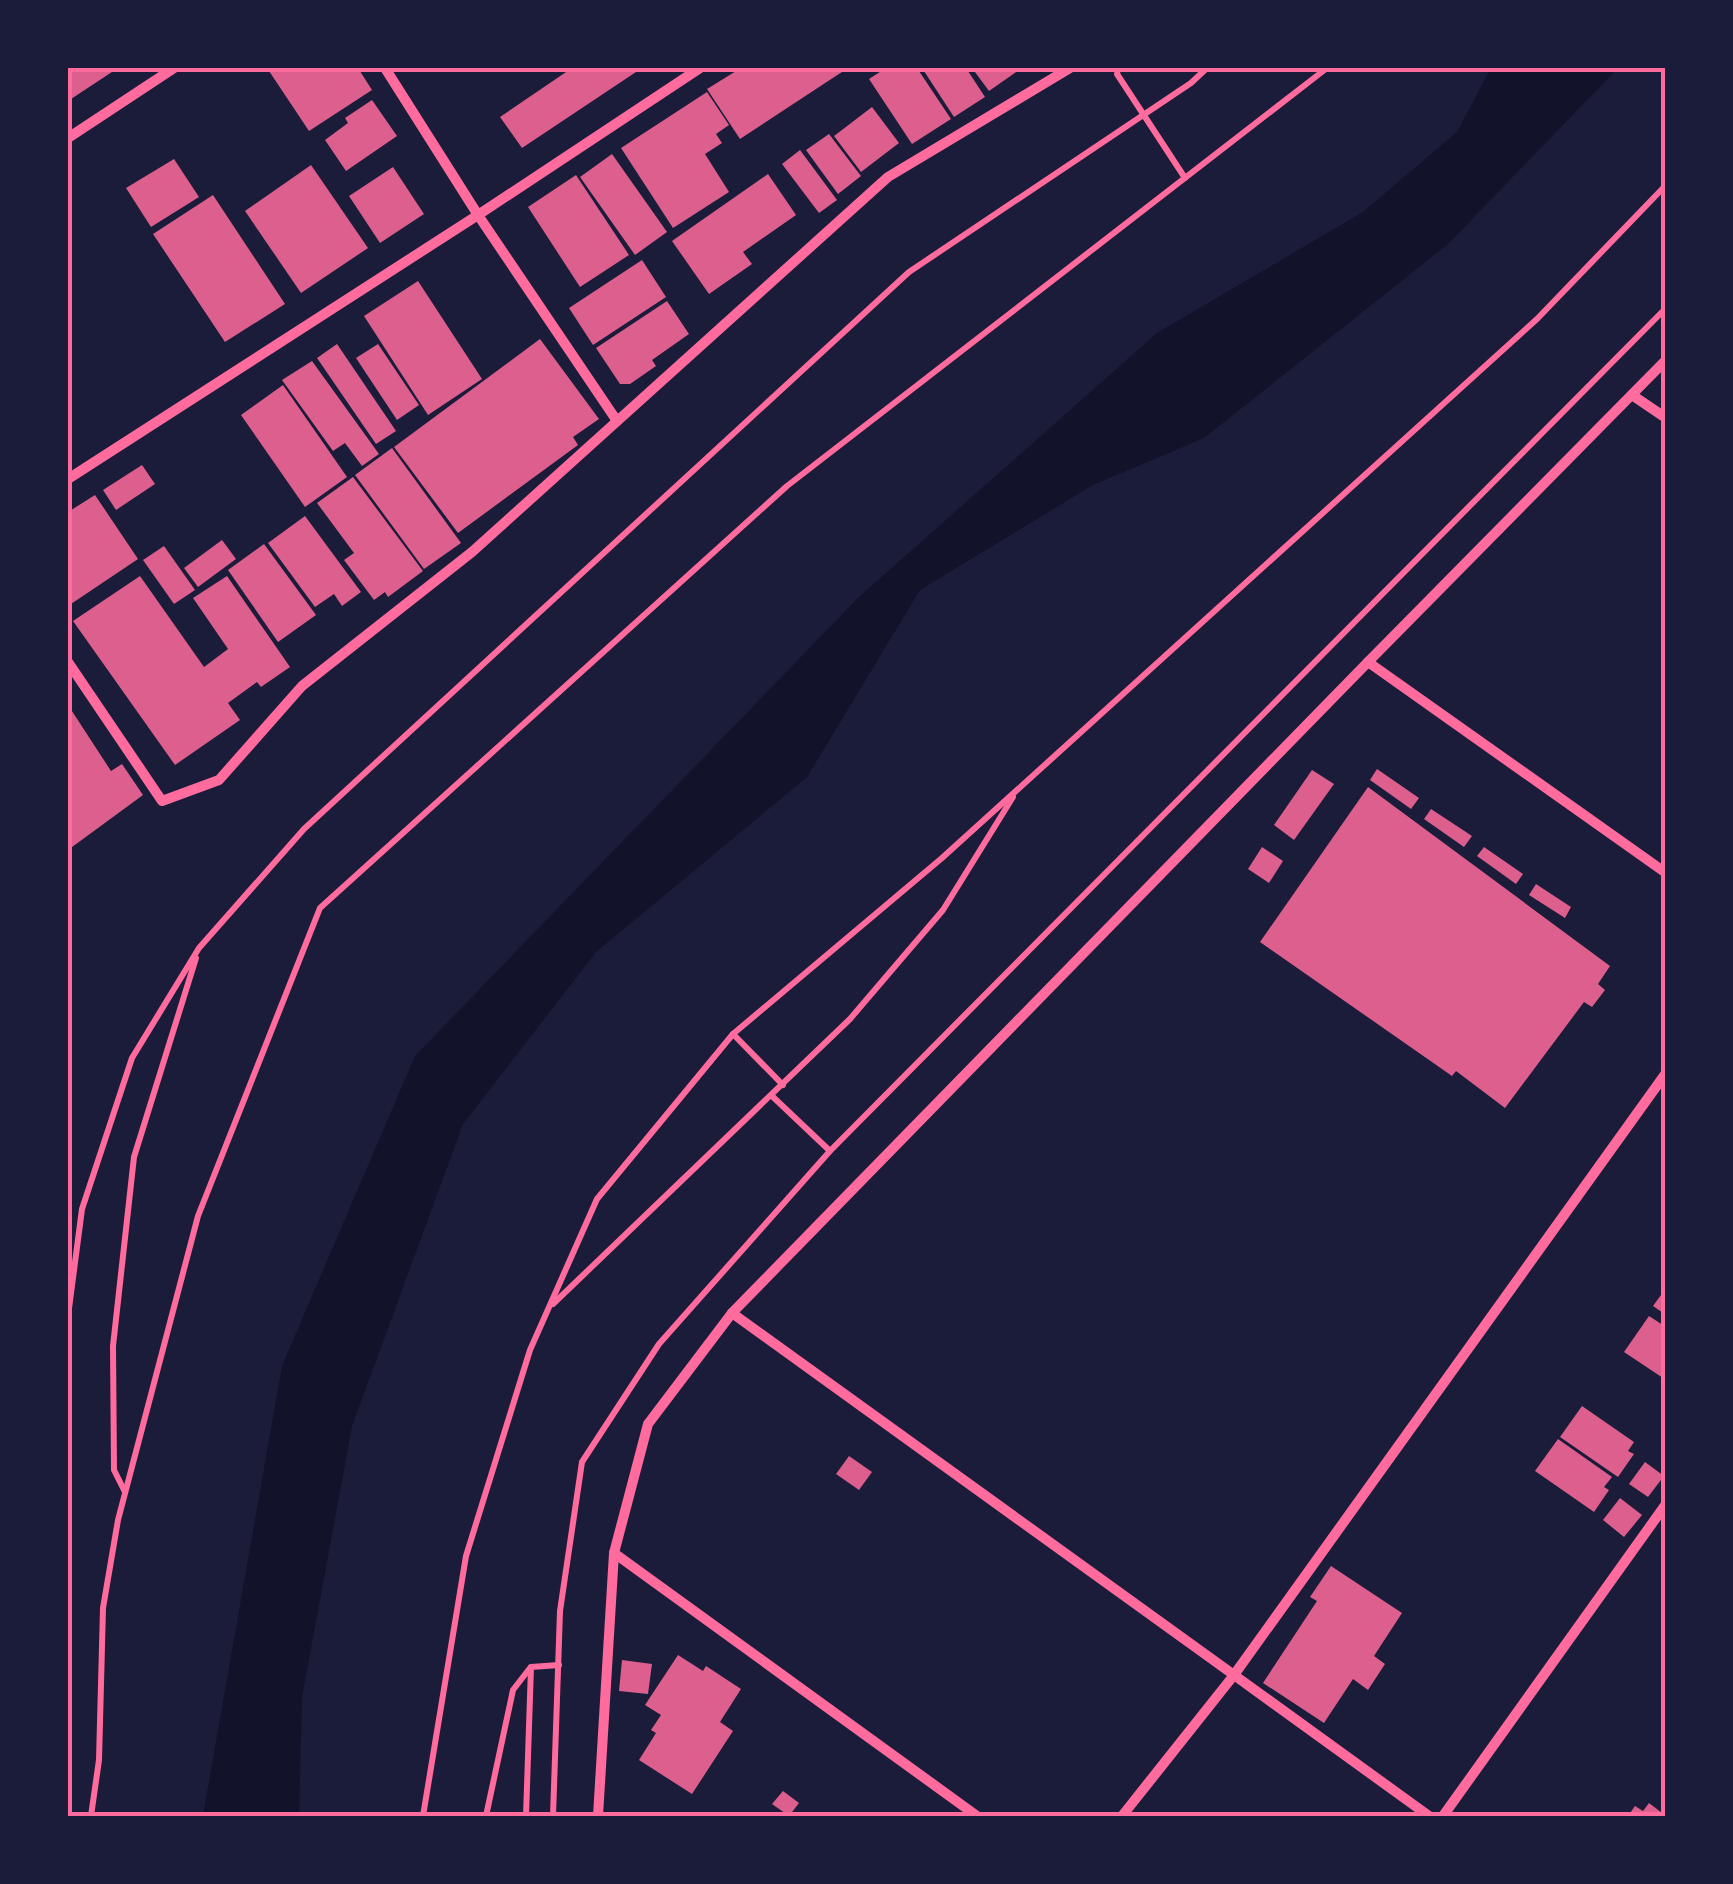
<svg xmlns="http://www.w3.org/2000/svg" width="1733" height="1884" font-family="'Archivo Narrow',sans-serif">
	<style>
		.water { fill: #12122b }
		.building { fill: #dd5f8e }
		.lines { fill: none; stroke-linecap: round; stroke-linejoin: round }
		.path { stroke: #ff6b9d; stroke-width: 6 }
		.minor { stroke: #ff6b9d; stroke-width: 10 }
		.neatline { fill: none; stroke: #ff6b9d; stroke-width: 4 }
	</style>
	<rect width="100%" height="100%" fill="#1b1b3a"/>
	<!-- water -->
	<path class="water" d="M1491,68H1618L1448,244L1204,438L1093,485L920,590L807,777L596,952L463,1124L352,1426L302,1697L299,1816H203L282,1366L415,1056L859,597L1157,333L1363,212L1457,132Z"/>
	<!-- building -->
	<g class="building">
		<path d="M68,68H118L68,101Z"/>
		<path d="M267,68H358L372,90L309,131Z"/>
		<path d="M572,68H642L522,148L500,117Z"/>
		<path d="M741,68H848L740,139L707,89Z"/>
		<path d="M886,68H917L951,119L912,144L869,79Z"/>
		<path d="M922,68H966L985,97L954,117Z"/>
		<path d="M972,68H1022L989,91Z"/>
		<path d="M707,92L729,125L716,134L722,143L705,154L729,192L673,228L621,148Z"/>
		<path d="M372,100L397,136L346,171L325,140L348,123L345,118Z"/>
		<path d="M872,107L899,143L861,172L834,136Z"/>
		<path d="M829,134L861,176L838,194L806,150Z"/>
		<path d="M800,150L837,200L819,213L782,164Z"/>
		<path d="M612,154L667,232L635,255L580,177Z"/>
		<path d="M174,159L199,197L151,227L126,188Z"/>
		<path d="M311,165L368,248L301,293L245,211Z"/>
		<path d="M393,167L424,214L380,243L349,196Z"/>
		<path d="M768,174L796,215L743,252L752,264L709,294L672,241Z"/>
		<path d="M576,175L629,255L580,287L528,207Z"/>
		<path d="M213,195L285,304L225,342L153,234Z"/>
		<path d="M642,260L666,297L593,345L569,308Z"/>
		<path d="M418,281L482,379L428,415L364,316Z"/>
		<path d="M667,301L689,334L652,360L656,366L630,384H620L596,348Z"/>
		<path d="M540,339L599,419L573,437L578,445L458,533L394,447Z"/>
		<path d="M337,344L396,431L376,444L317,358Z"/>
		<path d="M378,344L419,405L397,420L356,358Z"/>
		<path d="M312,361L379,454L362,466L345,443L333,451L282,380Z"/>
		<path d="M283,385L347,477L305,507L241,415Z"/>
		<path d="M392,448L461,543L424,569L355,475Z"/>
		<path d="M142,465L155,484L116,510L103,490Z"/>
		<path d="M353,477L423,571L388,597L385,592L374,600L344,560L354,553L317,503Z"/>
		<path d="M95,495L138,559L68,606V512Z"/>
		<path d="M305,516L361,592L342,606L334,594L315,607L268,543Z"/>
		<path d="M222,540L236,559L198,587L184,568Z"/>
		<path d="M264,544L316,615L278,642L228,570Z"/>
		<path d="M164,546L195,590L174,604L143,560Z"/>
		<path d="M140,576L204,667L228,649L193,598L227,576L290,667L261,687L257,682L228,703L240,720L175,765L73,621Z"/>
		<path d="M68,705L111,771L122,764L143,795L68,850Z"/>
		<path d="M1377,769L1419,798L1411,809L1370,780Z"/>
		<path d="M1312,770L1334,784L1294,840L1274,825Z"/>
		<path d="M1368,787L1610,966L1598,984L1605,990L1592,1007L1584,1002L1505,1108L1456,1071L1452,1076L1260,942Z"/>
		<path d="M1431,809L1472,836L1464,847L1424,819Z"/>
		<path d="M1262,847L1283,861L1269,883L1248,869Z"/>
		<path d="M1484,847L1523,874L1516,884L1477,856Z"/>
		<path d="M1536,884L1571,907L1565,918L1529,895Z"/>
		<path d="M1666,1288V1315L1653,1306Z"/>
		<path d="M1649,1316L1666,1327V1380L1624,1352Z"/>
		<path d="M1582,1406L1634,1442L1628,1451L1634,1454L1618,1477L1560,1437Z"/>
		<path d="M1558,1439L1612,1477L1604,1487L1609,1490L1594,1512L1535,1471Z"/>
		<path d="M849,1456L872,1472L859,1490L836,1474Z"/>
		<path d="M1645,1462L1664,1476L1648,1497L1629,1484Z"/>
		<path d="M1620,1498L1642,1515L1624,1537L1603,1520Z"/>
		<path d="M1331,1566L1402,1613L1374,1656L1385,1664L1368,1690L1353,1679L1324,1723L1263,1683L1317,1601L1310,1597Z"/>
		<path d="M678,1655L703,1671L706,1666L741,1689L720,1722L733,1731L692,1794L639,1760L656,1733L651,1730L661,1715L645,1705Z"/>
		<path d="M622,1660L652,1664L648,1694L619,1691Z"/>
		<path d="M783,1791L799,1803L789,1816L772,1804Z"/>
		<path d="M1649,1803L1666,1816H1628L1635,1806L1643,1811Z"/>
	</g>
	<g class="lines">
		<!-- path -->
		<g class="path">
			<path d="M1118,68L1117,74L1185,178"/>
			<path d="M733,1034L783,1085"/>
			<path d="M772,1096L830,1151"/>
			<path d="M553,1304L850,1019L943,910L1013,797"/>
			<path d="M68,1316L82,1209L132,1058L199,948L304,829L909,272L1191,83L1207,68"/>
			<path d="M125,1492L114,1470L113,1346L134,1157L196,958"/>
			<path d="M91,1816L99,1760L103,1608L118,1520L198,1216L320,908L787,486L1327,68"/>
			<path d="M423,1816L466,1556L530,1350L597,1199L733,1034L942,858L1537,319L1666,185"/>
			<path d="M486,1816L513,1690L530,1668"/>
			<path d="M526,1816L531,1667L559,1665"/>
			<path d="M553,1816L560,1611L582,1462L659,1344L830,1151L1666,308"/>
		</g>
		<!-- minor -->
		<g class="minor">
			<path d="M385,68L478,215L617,421"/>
			<path d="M68,138L174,68"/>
			<path d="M1632,395L1666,418"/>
			<path d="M68,479L478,215L700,68"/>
			<path d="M68,662L162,801L219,780L302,686L472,552L888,177L1070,68"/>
			<path d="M1368,662L1666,360"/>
			<path d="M732,1313L1234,1675L1666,1073"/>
			<path d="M614,1553L977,1816"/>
			<path d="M598,1816L614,1553L648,1424L732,1313L1368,662L1666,873"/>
			<path d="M1122,1816L1234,1675L1429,1816"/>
			<path d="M1443,1816L1666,1504"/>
		</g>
	</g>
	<!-- border -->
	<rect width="1733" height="1884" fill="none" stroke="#1b1b3a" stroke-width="140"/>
	<rect x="70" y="70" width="1593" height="1744" class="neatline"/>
</svg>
